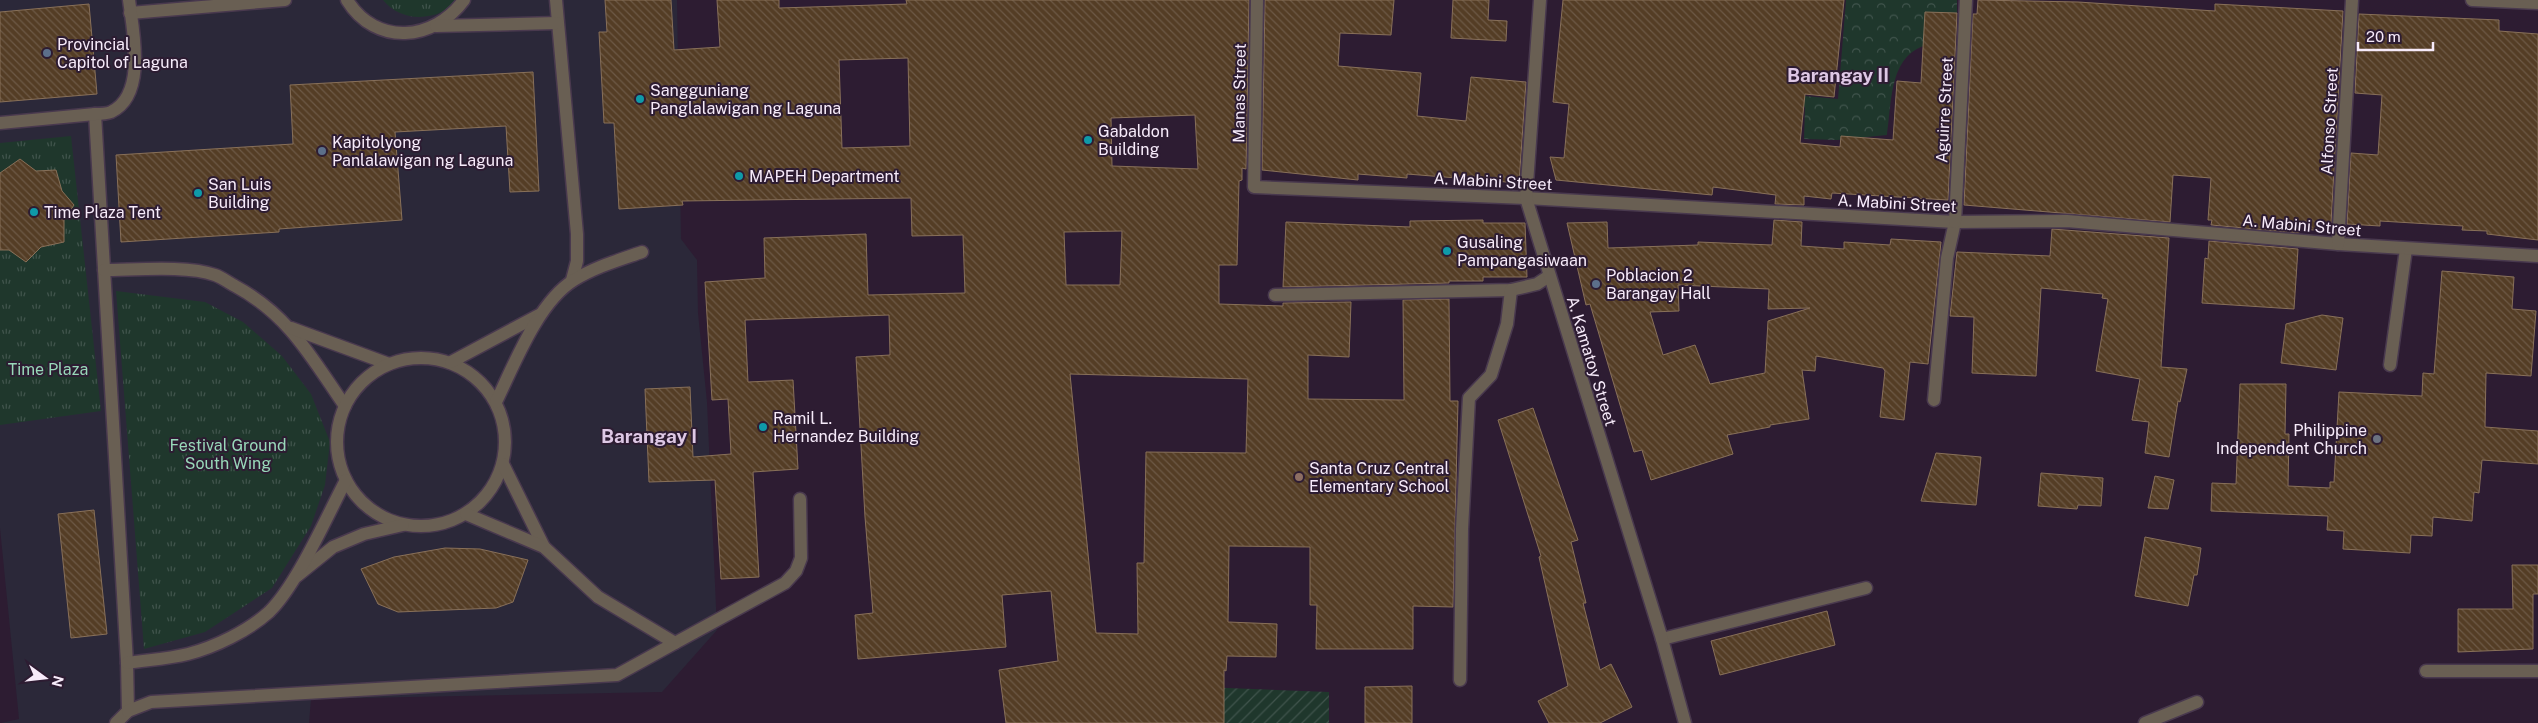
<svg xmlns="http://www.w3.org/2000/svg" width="2538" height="723" font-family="'Public Sans',sans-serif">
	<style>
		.commercial { fill: #2b2839 }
		.forest { fill: url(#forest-crowns) }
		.park { fill: url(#park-tufts) }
		.garden { fill: url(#garden-furrows) }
		.building { fill: url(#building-back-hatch); stroke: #887059; fill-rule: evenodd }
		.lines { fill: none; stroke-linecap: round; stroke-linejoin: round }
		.service-casing { stroke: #49394e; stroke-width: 15 }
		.minor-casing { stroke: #49394e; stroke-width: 15 }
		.tertiary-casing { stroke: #49394e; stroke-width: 15 }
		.service { stroke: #695f53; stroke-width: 12 }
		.minor { stroke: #695f53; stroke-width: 12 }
		.tertiary { stroke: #695f53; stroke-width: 12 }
		.service-dot { fill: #5c6f8a; stroke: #2d1c32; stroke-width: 2 }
		.culture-dot { fill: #0f9aa8; stroke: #2d1c32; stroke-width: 2 }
		.worship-dot { fill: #6b7280; stroke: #2d1c32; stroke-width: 2 }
		.education-dot { fill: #8d6e63; stroke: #2d1c32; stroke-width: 2 }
		.labels { text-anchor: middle; stroke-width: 4; stroke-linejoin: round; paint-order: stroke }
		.poi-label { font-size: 16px; fill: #f7ebfa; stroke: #2d1c32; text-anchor: start }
		.street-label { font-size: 16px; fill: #f7ebfa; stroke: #2d1c32 }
		.park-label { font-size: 16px; fill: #98d8b9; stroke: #2d1c32 }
		.quarter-label { font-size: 19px; font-weight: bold; fill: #dec8e5; stroke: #2d1c32 }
	</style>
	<defs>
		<pattern id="forest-crowns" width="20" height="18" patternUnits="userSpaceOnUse" patternTransform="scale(1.25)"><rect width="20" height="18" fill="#1f372c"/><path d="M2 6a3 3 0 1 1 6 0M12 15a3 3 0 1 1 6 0" fill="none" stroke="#40544c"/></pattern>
		<pattern id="park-tufts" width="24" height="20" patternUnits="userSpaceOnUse" patternTransform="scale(1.25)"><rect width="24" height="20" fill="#1f372c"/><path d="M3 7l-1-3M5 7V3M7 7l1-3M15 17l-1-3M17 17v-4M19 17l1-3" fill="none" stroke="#40544c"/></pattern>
		<pattern id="garden-furrows" width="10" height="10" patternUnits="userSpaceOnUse" patternTransform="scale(1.25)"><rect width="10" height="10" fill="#1f372c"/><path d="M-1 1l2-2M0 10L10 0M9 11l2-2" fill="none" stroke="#40544c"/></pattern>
		<pattern id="building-back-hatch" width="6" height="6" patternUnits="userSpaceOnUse" patternTransform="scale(1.25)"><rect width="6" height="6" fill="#543d25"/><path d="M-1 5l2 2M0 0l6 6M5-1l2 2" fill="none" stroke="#6d5946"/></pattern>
	</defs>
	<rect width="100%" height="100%" fill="#2d1c32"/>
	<!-- commercial -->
	<path class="commercial" d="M0,0H677L681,239L697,260L698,313L707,402L717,630L662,692L311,699L309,723H1L19,719L0,528Z"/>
	<!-- forest -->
	<path class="forest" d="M1846,0H1957V18L1931,20L1927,45C1889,55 1892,102 1887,135L1837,140L1804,139L1805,107L1790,106L1793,95L1838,99Z"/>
	<!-- park -->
	<g class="park">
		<path d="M383,0H459C439,21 402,24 383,0Z"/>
		<path d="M71,136L101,411L0,425V143Z"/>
		<path d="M116,291L205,302L243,322L282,356L311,394L330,442L325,485L311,526L272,588L205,632L144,649Z"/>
	</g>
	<!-- garden -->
	<path class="garden" d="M1202,687L1329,692V723H1199Z"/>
	<!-- building -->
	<g class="building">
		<path d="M605,0H671L674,50L720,47L717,0H779V8L907,4L906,0H1249L1246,169L1242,168V180L1239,181L1237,265H1219V304L1283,306V303L1351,302L1349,357L1308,355V399L1404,400L1403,300L1449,299L1450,401H1458L1453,607L1413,606V649H1316L1317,605H1310V547L1229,546L1228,622L1277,624L1276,657L1227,656L1226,671L1224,670V723H1006L999,670L1058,661L1051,591L1002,595L1006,647L858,659L855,615L873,613L865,517L856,357L890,355L889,315L745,320L748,382L793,380L798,469L753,472L759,577L721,579L715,480L649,482L645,389L690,387L693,457L731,454L728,399L712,400L705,282L765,278L764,238L866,234L868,295L965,293L963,235L912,236L911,198L682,201L683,205L619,209L614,123H604L599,32H607ZM908,58L910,146L842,148L839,60ZM1195,115L1198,169L1112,166L1111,118ZM1122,231L1120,285H1066L1064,232ZM1070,374L1248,379L1246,453L1146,452L1144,563H1137L1138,634L1096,633Z"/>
		<path d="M1265,0H1394L1391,35L1340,33L1338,66L1421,73L1417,116L1466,121L1471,77L1526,82L1519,183L1407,174V178L1358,174V180L1262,170Z"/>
		<path d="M1453,0H1489L1488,20L1507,21L1506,41L1451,38Z"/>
		<path d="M1563,0H1844L1834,97L1805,94L1800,143L1840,147L1841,136L1893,140L1897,81L1921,83L1925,12L1957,13L1948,200L1832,193L1831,199L1804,196V205L1775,204L1776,195L1713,187L1712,195L1556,180L1550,157L1564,158L1569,104L1553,102Z"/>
		<path d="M1978,0L2078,2L2215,11V4L2343,11L2331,223L2329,222L2328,231L2299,229V233L2211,225L2212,220H2208L2211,178L2173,175L2170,222L1964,205L1973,14H1977Z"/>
		<path d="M89,4L97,94L0,102V12Z"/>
		<path d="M2359,14L2499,20V31L2538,34V240L2487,234V231L2462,230L2463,226L2380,221V226L2347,224L2351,153L2378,155L2382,95L2355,93Z"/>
		<path d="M533,72L539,191L510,192L506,126L395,132L402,220L279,229V232L121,242L116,155L293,144L290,85Z"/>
		<path d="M20,159L36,171L56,170L62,191L74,205L64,220V242L41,247L26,262L9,250H0V173Z"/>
		<path d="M1483,220V223H1525L1527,277H1483V281H1449V283L1283,287L1286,222L1410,227V221Z"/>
		<path d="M1774,220L1802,222L1801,246L1844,249V242L1890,245L1891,239L1941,242L1928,364L1910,362L1904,420L1880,417L1885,371L1883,368L1816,356L1815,371L1802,370L1809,419L1770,425V427L1727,435L1733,454L1651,480L1642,450L1634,452L1590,304L1586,305L1567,223L1607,222L1608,248L1698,245V242L1772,245ZM1678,285L1769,289L1768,309L1810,308L1768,321L1765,373L1710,384L1695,345L1663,355L1650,312L1679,311Z"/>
		<path d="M2052,229L2169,238L2161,367L2187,369L2180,402L2178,401L2169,457L2145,453L2149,422L2132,420L2140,379L2096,371L2108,299L2102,298L2103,294L2041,288L2036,376L1972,373L1974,317L1950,316L1957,252L2050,256Z"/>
		<path d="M2209,241L2298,249L2294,309L2202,303L2205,258L2208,259Z"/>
		<path d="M2442,271L2514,277L2512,309L2536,311L2531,376L2486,373L2485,427L2538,431V464L2482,460L2479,493L2474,492L2472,521L2433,517L2432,536L2411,535L2410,553L2343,549L2344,531L2327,530L2328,516L2211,511L2212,483L2236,484L2240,384H2286L2285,434H2289L2288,486L2330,488V482H2334L2339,392L2422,396L2423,373L2434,374Z"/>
		<path d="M2322,315L2343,318L2336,370L2281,363L2286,324Z"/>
		<path d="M1533,408L1578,540L1571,542L1586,603H1583L1600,670L1611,664L1632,707L1600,723H1549L1538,701L1568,686L1539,557L1541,556L1498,420Z"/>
		<path d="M1936,453L1981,457L1976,505L1921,501Z"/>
		<path d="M2041,473L2103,478L2101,506L2078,505L2077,509L2038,506Z"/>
		<path d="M2155,476L2174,480L2168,509L2148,508Z"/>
		<path d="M94,510L107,634L71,638L58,514Z"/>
		<path d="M2145,537L2201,548L2197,575H2194L2188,606L2135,596Z"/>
		<path d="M445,548L480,549L528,560L513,602L496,608L398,612L378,604L361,569L394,557Z"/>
		<path d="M2512,565H2538V594H2533V649L2458,652V609H2513Z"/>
		<path d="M1827,611L1835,645L1720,675L1711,641Z"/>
		<path d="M1412,686V723H1365V687Z"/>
	</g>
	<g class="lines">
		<defs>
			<g id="service">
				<path d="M347,0C376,47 434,41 464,0"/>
				<path d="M556,0L577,234V261L572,280"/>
				<path d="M130,13L285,0"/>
				<path d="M436,26L557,23"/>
				<path d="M95,114L127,663L128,711L116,723"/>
				<path d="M0,123L95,114C100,114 106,114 111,112C147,95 133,31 129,0"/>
				<path d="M104,270C134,270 187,265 215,275C221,277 228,282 235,286C289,315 311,357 345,406"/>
				<path d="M1275,295L1511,290L1537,284L1549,276"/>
				<path d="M291,328L389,364"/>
				<circle cx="421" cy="442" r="84"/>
				<path d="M451,362L539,315"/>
				<path d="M2390,365L2406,249"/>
				<path d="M1934,400L1947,258L1955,222"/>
				<path d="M496,402C514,365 538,302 574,280C595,267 619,260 642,252"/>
				<path d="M503,464L544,547"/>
				<path d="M297,576L333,547L364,534L403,525"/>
				<path d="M1662,639L1866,588"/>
				<path d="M675,643L785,583L796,571L801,558L800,499"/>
				<path d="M127,663C147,660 168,659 188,654C215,647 248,631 269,612C297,585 327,516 346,480"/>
				<path d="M1460,680L1462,529L1469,398L1491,375L1507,324L1511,290"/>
				<path d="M128,711L151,702L617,675L675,643L598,597L544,547L466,514"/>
			</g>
			<g id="minor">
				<path d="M1257,0L1254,187L1526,198L1955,222L2067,221L2338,244L2538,256"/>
				<path d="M2472,0L2538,3"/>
				<path d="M1955,222L1966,0"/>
				<path d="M2338,244L2352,0"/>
				<path d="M2426,671H2538"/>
				<path d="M2145,723L2197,702"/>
			</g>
			<path id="tertiary" d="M1540,0L1526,198L1662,639L1685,723"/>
		</defs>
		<!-- service casing -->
		<use href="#service" class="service-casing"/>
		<!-- minor casing -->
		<use href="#minor" class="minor-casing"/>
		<!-- tertiary casing -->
		<use href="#tertiary" class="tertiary-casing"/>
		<!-- service -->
		<use href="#service" class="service"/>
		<!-- minor -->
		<use href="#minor" class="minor"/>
		<!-- tertiary -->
		<use href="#tertiary" class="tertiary"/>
	</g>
	<!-- markers -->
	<g class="service-dot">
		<circle cx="47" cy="53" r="5"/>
		<circle cx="322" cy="151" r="5"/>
		<circle cx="1596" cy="284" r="5"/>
	</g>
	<g class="culture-dot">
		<circle cx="640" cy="99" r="5"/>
		<circle cx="1088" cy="140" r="5"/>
		<circle cx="739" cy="176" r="5"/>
		<circle cx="198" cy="193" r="5"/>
		<circle cx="34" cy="212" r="5"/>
		<circle cx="1447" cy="251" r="5"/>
		<circle cx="763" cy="427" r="5"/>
	</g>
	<circle class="worship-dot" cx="2377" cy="439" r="5"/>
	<circle class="education-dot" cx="1299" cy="477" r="5"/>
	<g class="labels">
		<!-- poi labels -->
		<g class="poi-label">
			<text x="57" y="50">Provincial<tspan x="57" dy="18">Capitol of Laguna</tspan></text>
			<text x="650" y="96">Sangguniang<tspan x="650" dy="18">Panglalawigan ng Laguna</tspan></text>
			<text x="1098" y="137">Gabaldon<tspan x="1098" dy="18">Building</tspan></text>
			<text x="332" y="148">Kapitolyong<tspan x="332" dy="18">Panlalawigan ng Laguna</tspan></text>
			<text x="749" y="182">MAPEH Department</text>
			<text x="208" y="190">San Luis<tspan x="208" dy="18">Building</tspan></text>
			<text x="44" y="218">Time Plaza Tent</text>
			<text x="1457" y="248">Gusaling<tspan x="1457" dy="18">Pampangasiwaan</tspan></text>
			<text x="1606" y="281">Poblacion 2<tspan x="1606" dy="18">Barangay Hall</tspan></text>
			<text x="773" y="424">Ramil L.<tspan x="773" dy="18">Hernandez Building</tspan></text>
			<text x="2367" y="436" text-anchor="end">Philippine<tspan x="2367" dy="18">Independent Church</tspan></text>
			<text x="1309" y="474">Santa Cruz Central<tspan x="1309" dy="18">Elementary School</tspan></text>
		</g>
		<!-- street labels -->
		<g class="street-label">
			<text transform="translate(1239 93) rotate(-89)" y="6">Manas Street</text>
			<text transform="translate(1944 110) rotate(-87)" y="6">Aguirre Street</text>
			<text transform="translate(2329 121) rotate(-87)" y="6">Alfonso Street</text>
			<text transform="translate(1493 181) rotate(3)" y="6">A. Mabini Street</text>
			<text transform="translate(1897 203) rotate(3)" y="6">A. Mabini Street</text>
			<text transform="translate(2302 225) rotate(5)" y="6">A. Mabini Street</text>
			<text transform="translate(1592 361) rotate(73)" y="6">A. Kamatoy Street</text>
		</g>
		<!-- park labels -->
		<g class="park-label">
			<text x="48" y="375">Time Plaza</text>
			<text x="228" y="451">Festival Ground<tspan x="228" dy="18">South Wing</tspan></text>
		</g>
		<!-- quarter labels -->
		<g class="quarter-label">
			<text x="1838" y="82">Barangay II</text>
			<text x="649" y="443">Barangay I</text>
		</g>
	</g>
	<!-- north arrow -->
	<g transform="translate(45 678) rotate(105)" stroke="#2d1c32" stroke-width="4" paint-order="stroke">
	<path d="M0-4L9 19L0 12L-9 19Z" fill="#f7ebfa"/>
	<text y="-8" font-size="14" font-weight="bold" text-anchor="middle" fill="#f7ebfa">N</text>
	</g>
	<!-- scale -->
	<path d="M2358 42v8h75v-8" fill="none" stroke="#f7ebfa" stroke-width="2.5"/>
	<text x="2366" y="42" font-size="15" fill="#f7ebfa" stroke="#2d1c32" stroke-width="4" paint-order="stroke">20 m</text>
</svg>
